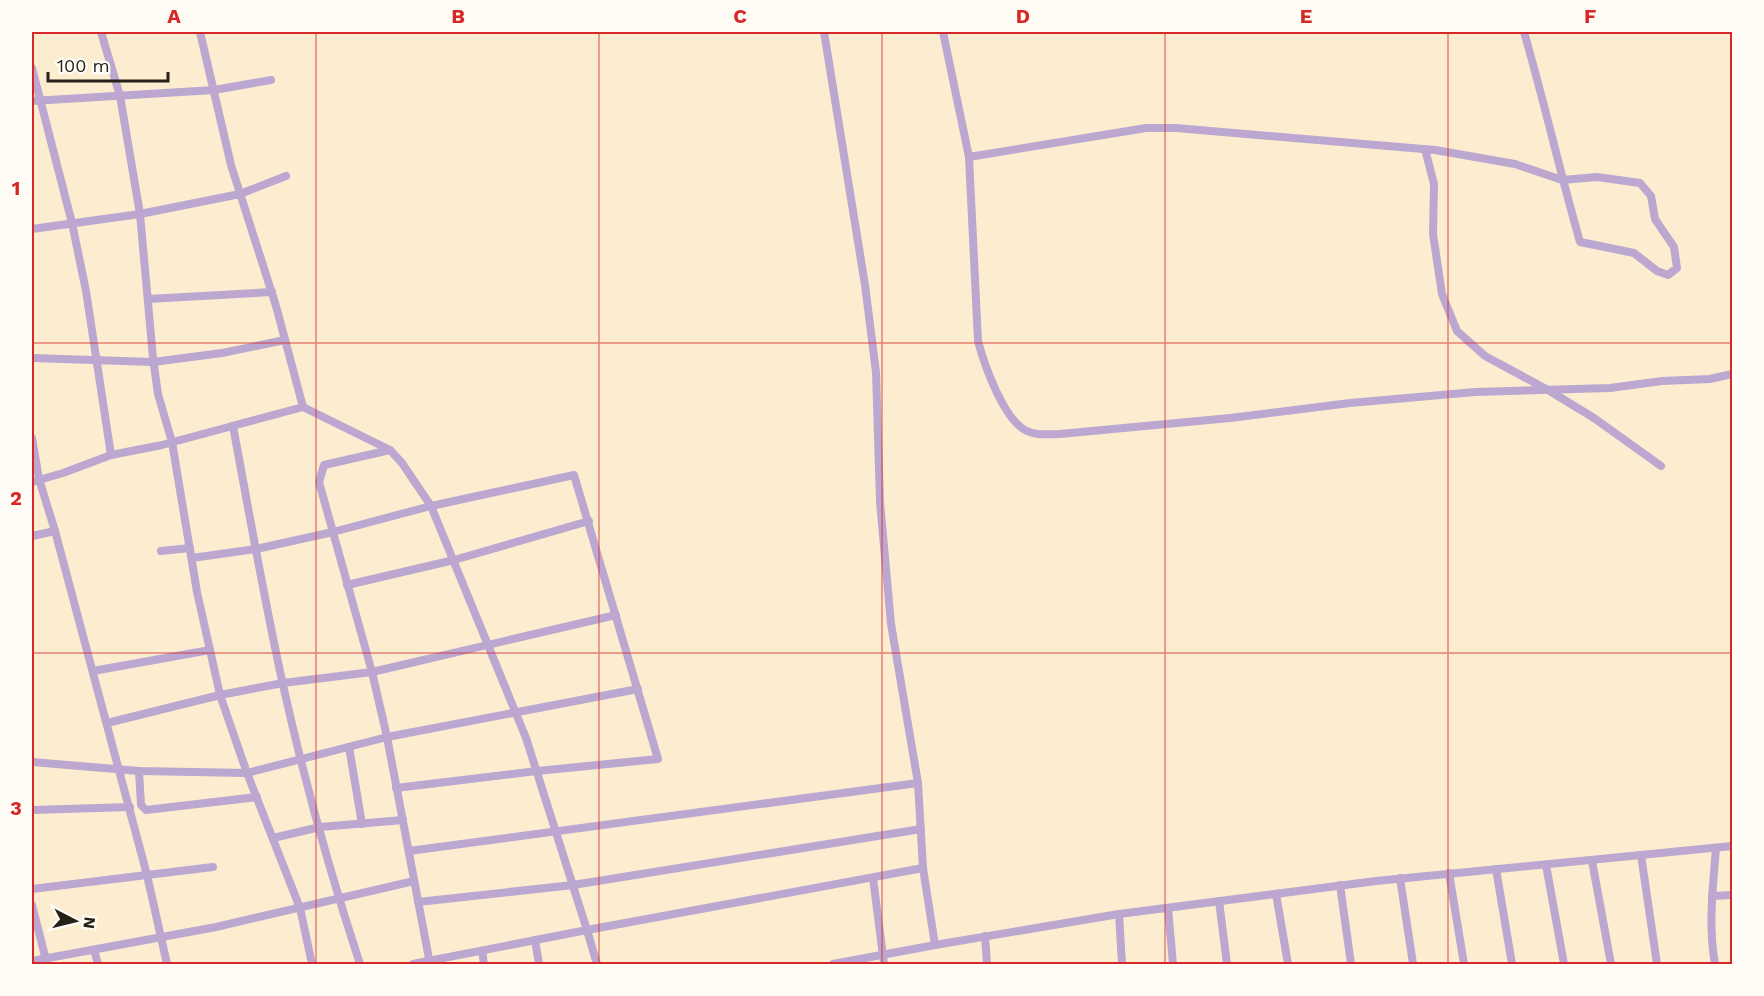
<svg xmlns="http://www.w3.org/2000/svg" width="1764" height="996" font-family="'Work Sans',sans-serif">
	<style>
		.lines { fill: none; stroke-linecap: round; stroke-linejoin: round }
		.minor { stroke: #bba7d0; stroke-width: 8 }
		.grid { fill: none; stroke: #d62828; stroke-width: 1.5; stroke-opacity: 0.55 }
		.neatline { fill: none; stroke: #d62828; stroke-width: 2 }
		.grid-label { font-size: 20px; text-anchor: middle; font-weight: bold; fill: #d62828 }
	</style>
	<rect width="100%" height="100%" fill="#fcedd0"/>
	<g class="lines">
		<!-- minor -->
		<g class="minor">
			<path d="M101,32L120,96L140,214L153,358L158,394L172,442L197,592L210,650L220,695L247,773L300,908L312,964"/>
			<path d="M824,32L865,285L876,372L880,502L891,624L918,783L923,868L935,945L1119,914L1376,881L1732,846"/>
			<path d="M943,32L969,157L978,341C984,364 1004,421 1027,431C1037,436 1049,434 1060,434L1230,418L1350,403L1475,392L1610,388L1662,381L1710,379L1732,374"/>
			<path d="M32,68L72,223L86,291L111,455"/>
			<path d="M32,101L214,90L271,80"/>
			<path d="M1425,149L1434,184L1433,234L1442,294L1457,331L1485,356L1548,390L1594,418L1661,466"/>
			<path d="M969,157L1146,128H1176L1435,150L1515,164L1562,180L1597,177L1640,183L1651,196L1655,219L1674,247L1677,268L1668,275L1657,271L1634,253L1580,242C1560,172 1544,101 1524,32"/>
			<path d="M32,229L140,214L240,194L286,176"/>
			<path d="M148,299L272,292"/>
			<path d="M32,358L153,362L222,353L285,340"/>
			<path d="M303,407L390,450L402,463L431,506L526,738L587,930L413,964"/>
			<path d="M233,426C249,512 264,599 283,685C304,779 330,873 360,964"/>
			<path d="M32,438L39,479L55,531L32,536"/>
			<path d="M390,450L324,465L319,482L372,672L387,737L430,964"/>
			<path d="M32,482L63,473L111,455L162,445L303,407L276,306L231,165L200,32"/>
			<path d="M55,531L147,875L213,867"/>
			<path d="M161,551L190,548"/>
			<path d="M192,558L256,549L333,532L431,506L574,475L658,759L537,771L396,788"/>
			<path d="M347,585L454,560L589,521"/>
			<path d="M93,671L210,650"/>
			<path d="M107,723L220,695L283,683L372,672L616,615"/>
			<path d="M349,747L362,824"/>
			<path d="M32,762L139,771L247,773L387,737L638,689"/>
			<path d="M139,771L141,805L146,810L257,797"/>
			<path d="M32,810L130,807"/>
			<path d="M273,838L320,827L403,820"/>
			<path d="M409,851L918,783"/>
			<path d="M1641,855L1657,964"/>
			<path d="M1592,861L1611,964"/>
			<path d="M1546,865L1564,964"/>
			<path d="M1496,869L1512,964"/>
			<path d="M1449,873L1464,964"/>
			<path d="M873,878L884,964"/>
			<path d="M1400,878L1413,964"/>
			<path d="M1340,885L1351,964"/>
			<path d="M32,889L147,875L167,964"/>
			<path d="M1276,894L1288,964"/>
			<path d="M1712,896L1732,895"/>
			<path d="M1219,901L1227,964"/>
			<path d="M418,902L573,885L921,829"/>
			<path d="M32,905L47,964"/>
			<path d="M1168,908L1173,964"/>
			<path d="M1119,914L1122,964"/>
			<path d="M985,936L987,964"/>
			<path d="M535,940L539,964"/>
			<path d="M94,950L98,964"/>
			<path d="M482,951L484,964"/>
			<path d="M32,961L216,927L414,881"/>
			<path d="M597,964L587,930L923,868"/>
			<path d="M833,964L935,945"/>
			<path d="M1715,964C1708,926 1713,886 1716,848"/>
		</g>
	</g>
	<!-- grid -->
	<path class="grid" d="M316,32V964M599,32V964M882,32V964M1165,32V964M1448,32V964M32,343H1732M32,653H1732"/>
	<!-- border -->
	<rect width="1764" height="996" fill="none" stroke="#fffcf6" stroke-width="66"/>
	<!-- north arrow -->
	<g transform="translate(75 921) rotate(97)" stroke="#fffcf6" stroke-width="4.5" paint-order="stroke">
	<path d="M0-4.5L10 22L0 15L-10 22Z" fill="#262016"/>
	<text y="-9" font-size="16" font-weight="bold" text-anchor="middle" fill="#262016">N</text>
	</g>
	<!-- scale -->
	<path d="M48 72v9h120v-9" fill="none" stroke="#262016" stroke-width="3"/>
	<text x="57" y="72" font-size="18" fill="#262016" stroke="#fffcf6" stroke-width="4.5" paint-order="stroke">100 m</text>
	<rect x="33" y="33" width="1698" height="930" class="neatline"/>
	<g class="grid-label">
		<text x="174" y="23">A</text>
		<text x="458" y="23">B</text>
		<text x="740" y="23">C</text>
		<text x="1023" y="23">D</text>
		<text x="1306" y="23">E</text>
		<text x="1590" y="23">F</text>
		<text x="16" y="195">1</text>
		<text x="16" y="505">2</text>
		<text x="16" y="815">3</text>
	</g>
</svg>
